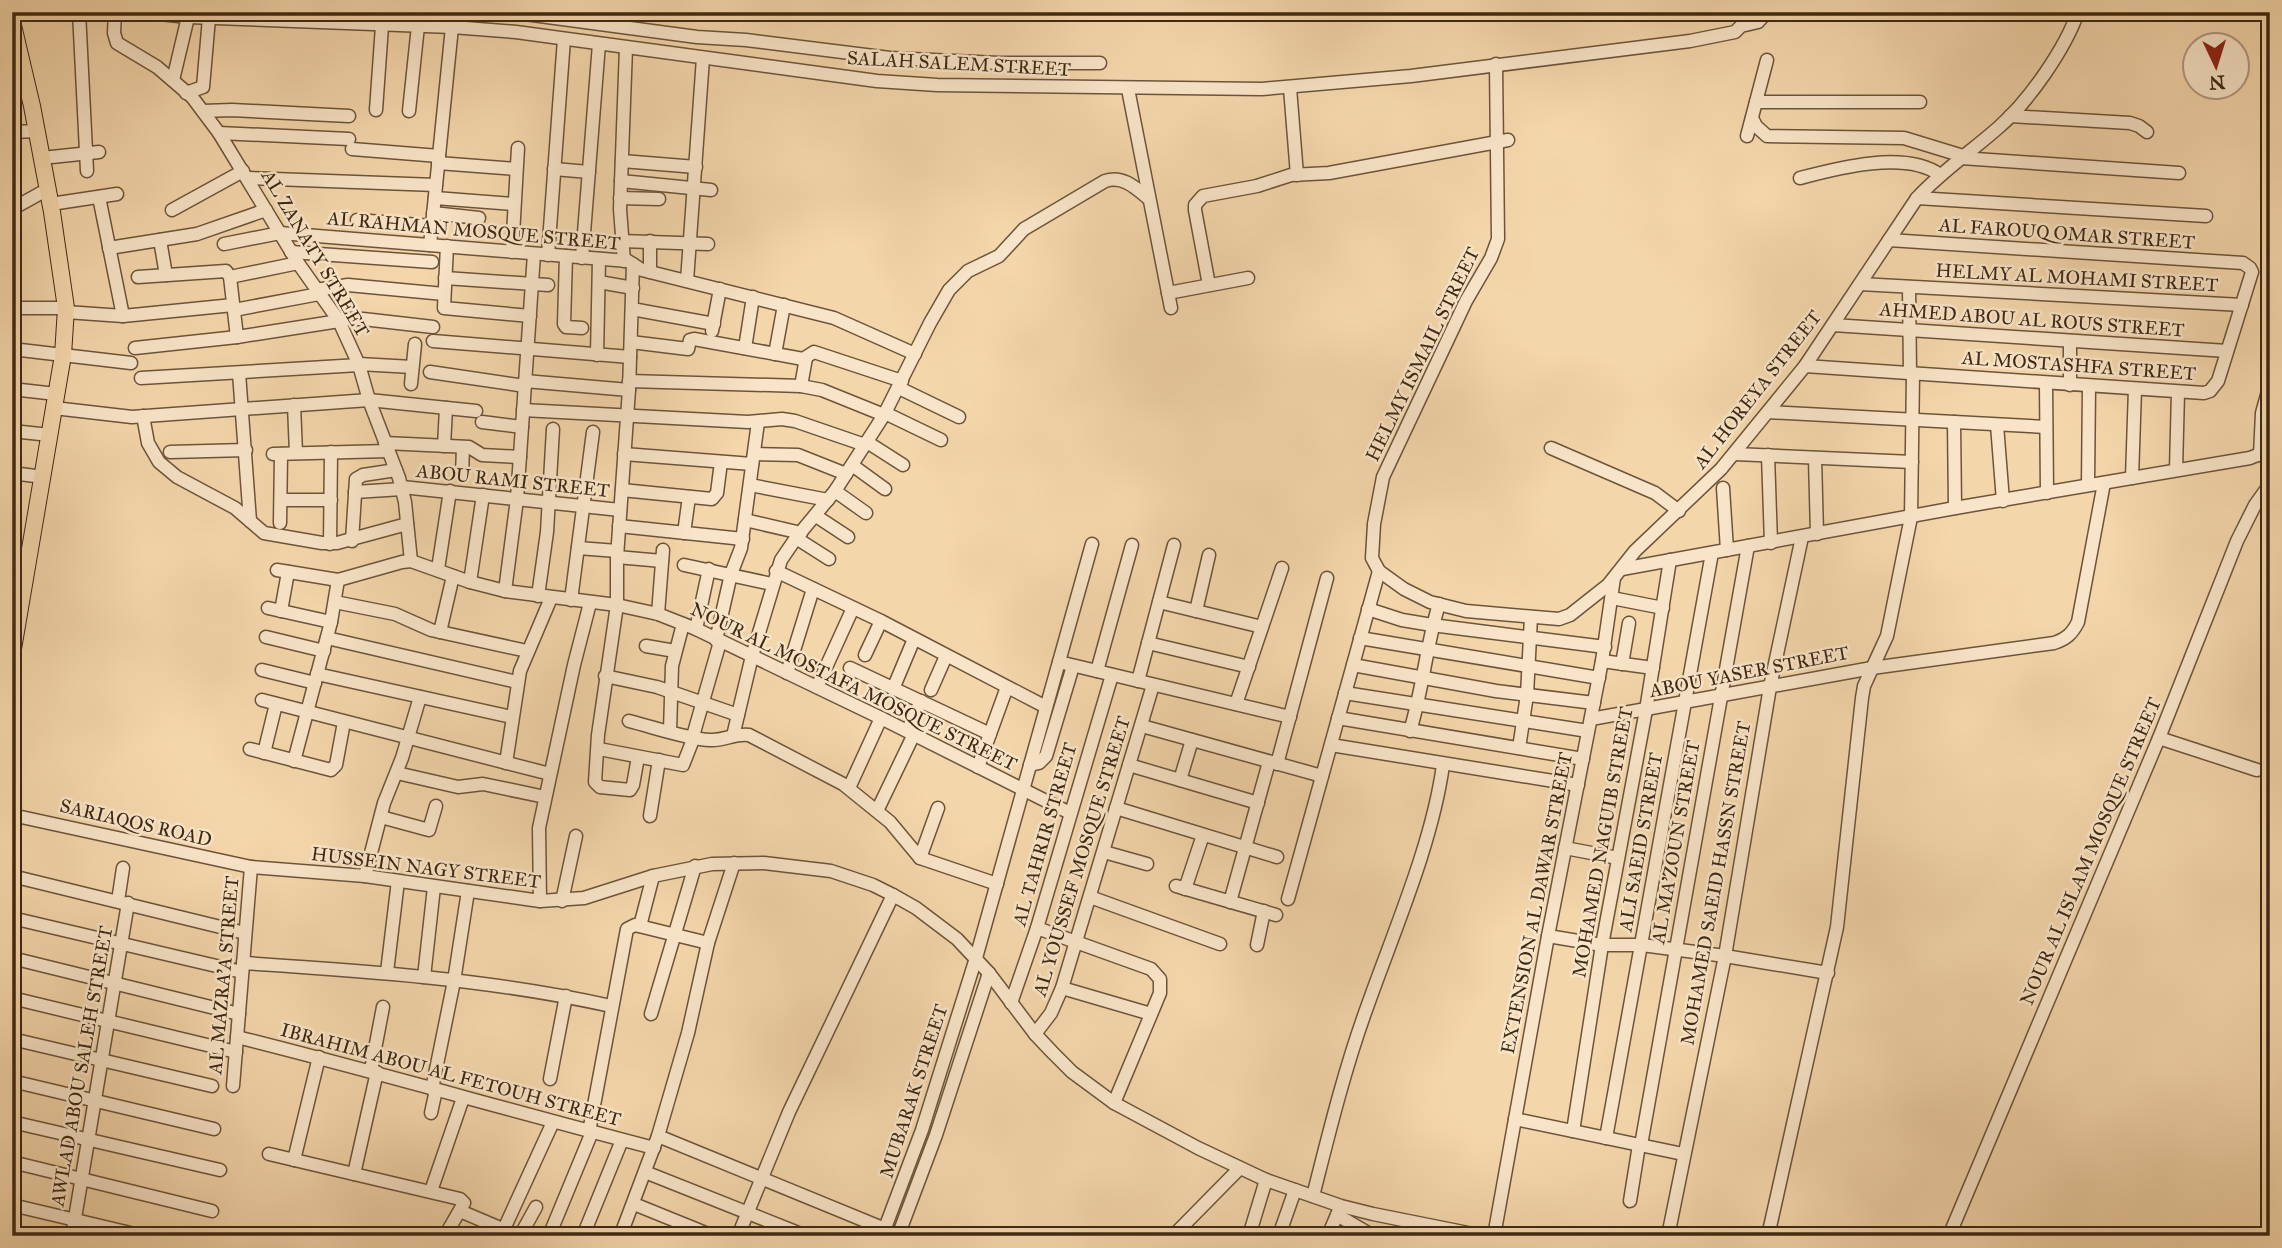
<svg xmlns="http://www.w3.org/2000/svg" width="2282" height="1248" font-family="'IM FELL Great Primer',serif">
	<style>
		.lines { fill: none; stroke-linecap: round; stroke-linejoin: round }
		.minor-casing { stroke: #6c543a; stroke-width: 15 }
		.major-casing { stroke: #3e2914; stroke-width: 18 }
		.minor { stroke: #f8e4c8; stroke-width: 12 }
		.major { stroke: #f4d6ab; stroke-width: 16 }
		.labels { text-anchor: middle; stroke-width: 5; stroke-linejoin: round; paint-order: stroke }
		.street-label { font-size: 19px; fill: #3e2914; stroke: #f8e4c8 }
	</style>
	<rect width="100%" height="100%" fill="#f4d6ab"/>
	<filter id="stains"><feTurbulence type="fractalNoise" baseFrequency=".00286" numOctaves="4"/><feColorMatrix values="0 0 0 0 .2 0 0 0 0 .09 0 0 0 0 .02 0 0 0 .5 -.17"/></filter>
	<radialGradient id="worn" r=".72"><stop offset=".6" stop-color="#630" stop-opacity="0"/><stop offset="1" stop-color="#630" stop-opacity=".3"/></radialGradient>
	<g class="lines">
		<defs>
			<g id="minor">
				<path d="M79,12L87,171"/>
				<path d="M115,12L114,33L117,43L157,67L192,97L219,133L298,263L339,321L359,365L369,400L399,478L405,502L411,561"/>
				<path d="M141,12L188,17L452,27L516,32L877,81L937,85L1262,89L1411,76L1690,41L1735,32L1741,26L1758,22L1767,12"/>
				<path d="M510,12L697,37L746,40L890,58L999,63H1100"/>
				<path d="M415,26L416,12"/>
				<path d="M1496,64L1498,239L1491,258L1466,301L1383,477L1374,524L1372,558L1379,571L1404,589L1430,602L1466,611L1559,619L1570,615L1608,585L1635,551L1721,469L1805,366L1917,198C1942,171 1972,151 1999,127C2029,101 2065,49 2078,12"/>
				<path d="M173,80L188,17"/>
				<path d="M1290,88L1297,175"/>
				<path d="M1128,89L1171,308"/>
				<path d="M186,93L203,87L209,18"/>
				<path d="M1756,102H1920"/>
				<path d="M376,110L382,26"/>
				<path d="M203,111L232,110L349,116"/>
				<path d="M409,111L418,26"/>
				<path d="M2010,116L2130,123L2139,126L2147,132"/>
				<path d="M1752,118L1756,126L1767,136L1904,138L1963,156"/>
				<path d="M12,132L37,131"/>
				<path d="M219,133L349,139"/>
				<path d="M1747,136L1767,60"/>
				<path d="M352,149L439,156"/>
				<path d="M42,158L99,152"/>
				<path d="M1961,158L2179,173"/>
				<path d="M622,161L696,167"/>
				<path d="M438,163L516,169"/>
				<path d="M554,169L589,172"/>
				<path d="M248,178L436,185"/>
				<path d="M1800,178C1838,168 1906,150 1940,175"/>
				<path d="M621,181L711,190"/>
				<path d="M99,197L123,316"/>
				<path d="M435,198L514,204"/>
				<path d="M620,198L659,199"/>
				<path d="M1917,198L2206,216"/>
				<path d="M51,204L117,194"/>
				<path d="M12,209L48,189"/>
				<path d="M172,210L243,171"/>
				<path d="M433,213L479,218"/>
				<path d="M357,220L432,226"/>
				<path d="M160,240L166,275"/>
				<path d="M621,241L708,244"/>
				<path d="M224,244L280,233L628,261L642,270L834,318L915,354"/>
				<path d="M430,245L452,27"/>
				<path d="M447,246L444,308L530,316"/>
				<path d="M109,248L197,234L266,210"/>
				<path d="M291,252L432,262"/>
				<path d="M512,252L518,148"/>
				<path d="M548,255L564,39"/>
				<path d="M566,256L564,324L566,327L582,328"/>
				<path d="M582,258L599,44"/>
				<path d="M624,261L620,209L626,48"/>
				<path d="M633,264L629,390L617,557V605L598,735L595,782L600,787L630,790L633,785L638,757"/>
				<path d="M650,272V241"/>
				<path d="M138,277L226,271L230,277L237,337"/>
				<path d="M230,277L298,263"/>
				<path d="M445,278L548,285"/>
				<path d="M687,281L703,58"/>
				<path d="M599,282L633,288"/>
				<path d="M1860,284L2242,305"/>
				<path d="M1209,285L1195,210V205L1203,196L1257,186L1291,175L1329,173L1508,140"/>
				<path d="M1909,287L1910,373"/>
				<path d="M316,290L348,285L444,294"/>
				<path d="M1168,293L1248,278"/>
				<path d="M12,308H66"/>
				<path d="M632,309L714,324"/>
				<path d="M234,310L319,294"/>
				<path d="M66,312L123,316L233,305"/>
				<path d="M338,319H363L433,327"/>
				<path d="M1833,325L2227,351"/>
				<path d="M712,331L720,289"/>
				<path d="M433,341L630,357"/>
				<path d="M631,342L688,349L690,340L694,339L803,359L814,352L902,381"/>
				<path d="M135,348L237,337L339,321"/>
				<path d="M745,348L753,297"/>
				<path d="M12,349L131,363"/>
				<path d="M775,354L784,305"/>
				<path d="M597,355L599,259"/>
				<path d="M359,364L412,367"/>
				<path d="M1805,366L2204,393L2210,391L2218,381L2252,272L2250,268L2243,263L1889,240"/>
				<path d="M430,372L525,386"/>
				<path d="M239,373L250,521"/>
				<path d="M141,378L359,365"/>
				<path d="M525,381L629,390"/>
				<path d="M629,381L801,386L822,390L884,415"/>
				<path d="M2046,383L2047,493"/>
				<path d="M411,384L415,344"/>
				<path d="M2070,385V341"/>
				<path d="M801,386L806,358"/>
				<path d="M899,388L959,417"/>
				<path d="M12,389L56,394"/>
				<path d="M294,405L296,453"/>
				<path d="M54,408L132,417L369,400L476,411"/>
				<path d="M523,410L748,422L782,419L795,421L865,445"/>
				<path d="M1768,412L2046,427"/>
				<path d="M885,413L941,440"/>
				<path d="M143,416L148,443L159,462L177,477L235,508L264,533L322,543H337L407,524"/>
				<path d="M482,422L522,427"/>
				<path d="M1954,422L1955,508"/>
				<path d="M1997,425L2003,501"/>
				<path d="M12,431L50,435"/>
				<path d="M867,442L903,465"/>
				<path d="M385,443L469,447L482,455L520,457"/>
				<path d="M444,446L446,408"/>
				<path d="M1551,448L1655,493L1679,511"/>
				<path d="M170,452L246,450"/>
				<path d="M273,454L388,451"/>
				<path d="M624,454L752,464"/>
				<path d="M754,454L798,455L846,474"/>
				<path d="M1735,454L1912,462"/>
				<path d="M1768,455L1771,543"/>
				<path d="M2260,455L2262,413L2270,384"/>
				<path d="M1815,458L1817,534"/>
				<path d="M852,465L885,489"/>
				<path d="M2176,470L2178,392"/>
				<path d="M12,473L43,477"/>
				<path d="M462,476L463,447"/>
				<path d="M2132,478L2135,389"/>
				<path d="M750,485L828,500"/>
				<path d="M2088,485L2089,386"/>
				<path d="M402,487L620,510"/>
				<path d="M1723,488L1727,550"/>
				<path d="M622,490L712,499L717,493L721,462"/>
				<path d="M835,491L866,513"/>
				<path d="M355,492L402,489"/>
				<path d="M281,500H331"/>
				<path d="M816,516L848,537"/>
				<path d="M745,520L801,533"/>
				<path d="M280,523L281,454"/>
				<path d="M619,526L743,539"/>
				<path d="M684,533L689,497"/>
				<path d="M796,538L829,559"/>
				<path d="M352,541L356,479L363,475L396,470"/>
				<path d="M330,544L331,452"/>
				<path d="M578,548L617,551"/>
				<path d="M617,557L662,561"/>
				<path d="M684,565L772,584"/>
				<path d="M12,566L28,568"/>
				<path d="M438,569L450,491"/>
				<path d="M1622,569L1955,508L2250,458L2270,450"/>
				<path d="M277,570L338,580L402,562L411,561L470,582L505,591L617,605L658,614L696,629L881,718L1070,813"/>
				<path d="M776,571L881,621L1046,707"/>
				<path d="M470,582L483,495"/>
				<path d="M505,591L517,499L534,254"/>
				<path d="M538,596L547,532L553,429"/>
				<path d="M1612,598L1663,608"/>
				<path d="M571,600L593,432"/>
				<path d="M335,602L395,614L431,630L527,651"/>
				<path d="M1159,602L1262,627"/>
				<path d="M268,608L331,622"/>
				<path d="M1368,609L1402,620L1432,625L1605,647"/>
				<path d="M281,611L288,572"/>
				<path d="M1196,611L1209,555"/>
				<path d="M658,614L663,550"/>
				<path d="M696,629L709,569"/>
				<path d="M440,632L453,576"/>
				<path d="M266,637L324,651"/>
				<path d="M327,638L517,682"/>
				<path d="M1360,638L1599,678"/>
				<path d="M716,640L731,574L741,548L758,422"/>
				<path d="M1148,643L1249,667"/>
				<path d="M646,646L675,651"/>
				<path d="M865,655L881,621"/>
				<path d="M1602,661L1653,668"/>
				<path d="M1059,662L1290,717"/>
				<path d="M1622,664L1629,623"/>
				<path d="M1353,665L1496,691L1594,703"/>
				<path d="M850,668L990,734"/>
				<path d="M262,670L315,683"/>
				<path d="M1097,671L1132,545"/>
				<path d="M787,673L813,589"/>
				<path d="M317,674L512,717"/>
				<path d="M605,676L657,687L738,715"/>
				<path d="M1138,681L1174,545"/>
				<path d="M817,687L853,608"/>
				<path d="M893,689L914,639"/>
				<path d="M931,690L946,656"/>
				<path d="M1345,693L1588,731"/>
				<path d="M262,700L550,774"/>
				<path d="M1236,704L1282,568"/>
				<path d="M1338,718L1583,759"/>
				<path d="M1591,719L1872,668L2054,643C2066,639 2072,634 2078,622L2104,483"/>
				<path d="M629,721C653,727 687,739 710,740C724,741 735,733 749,735L843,784L890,822L920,858L997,884"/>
				<path d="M1142,726L1322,776"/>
				<path d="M908,730L921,701"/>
				<path d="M670,731L672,666L683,624"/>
				<path d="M1410,731C1423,689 1426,646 1439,604"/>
				<path d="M693,736L720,642"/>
				<path d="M733,736L752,656L781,560L796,538L835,491L884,415L930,323L949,290L968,271L999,256L1024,229L1105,181C1123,175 1136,188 1149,199"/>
				<path d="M2159,738L2257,770"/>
				<path d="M1331,745L1578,785"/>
				<path d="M1519,748L1527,695L1531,617"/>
				<path d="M250,749L331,770L336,765L344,722"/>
				<path d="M599,749L683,765L694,737"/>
				<path d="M264,753L276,704"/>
				<path d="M294,761L331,622L338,580"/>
				<path d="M506,763L520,671L551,598"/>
				<path d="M1277,764L1327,578"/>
				<path d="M1030,765L1039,763L1046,756L1073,666"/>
				<path d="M1129,765L1258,803"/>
				<path d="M978,767L1007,687"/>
				<path d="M397,773L458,787L483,784L545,797"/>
				<path d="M1180,780L1192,740"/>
				<path d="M849,788L881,718"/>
				<path d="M1116,808L1277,857"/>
				<path d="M877,811L914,734"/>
				<path d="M12,815L251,867L365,876L540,901L584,898L653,876L712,864L764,863L831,871L873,885L893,895L916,908L957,939L989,973L1035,1034L1053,1053L1072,1072L1114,1103L1198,1148L1266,1180L1341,1206L1373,1214L1483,1236"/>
				<path d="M650,816L659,760"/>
				<path d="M381,817L429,830L436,806"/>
				<path d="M1565,848L1618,858"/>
				<path d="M1104,852L1147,864"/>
				<path d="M920,858L938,808"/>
				<path d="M12,876L245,933"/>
				<path d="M365,876L384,803L402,758L420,697"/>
				<path d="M1176,886L1276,915"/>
				<path d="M1185,889L1203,835"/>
				<path d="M1090,897L1220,944"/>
				<path d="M1288,899L1379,571"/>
				<path d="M118,901L123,868"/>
				<path d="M540,901L539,828L574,665L590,603"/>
				<path d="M562,901L576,836"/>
				<path d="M1230,902L1269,762"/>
				<path d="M12,918L242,972"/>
				<path d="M640,926L653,876"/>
				<path d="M1037,928L1151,969L1160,979V993L1114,1103"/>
				<path d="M1548,936L1602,945H1642L1725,956L1828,973"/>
				<path d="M1257,945L1264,911"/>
				<path d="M12,958L239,1014"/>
				<path d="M243,963C366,971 490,979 611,1006"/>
				<path d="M387,972L398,881"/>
				<path d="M424,977L434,887"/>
				<path d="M1062,988L1151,1014"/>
				<path d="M12,998L236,1052"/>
				<path d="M1011,1003L1037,928L1112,675"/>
				<path d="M651,1014L695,866"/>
				<path d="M1035,1034L1051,1013L1062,988L1153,685"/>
				<path d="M237,1037C377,1072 515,1112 654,1148"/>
				<path d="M12,1039L212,1086"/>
				<path d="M371,1070L383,1007"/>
				<path d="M550,1079L566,996"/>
				<path d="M12,1081L214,1129"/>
				<path d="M233,1086L251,867"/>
				<path d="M432,1089L454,981L468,891"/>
				<path d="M431,1113L436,1090"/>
				<path d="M1515,1119L1683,1154"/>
				<path d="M12,1122L220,1170"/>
				<path d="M1573,1131L1602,945L1646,710L1670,560"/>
				<path d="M589,1132L627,929L635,925L708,943"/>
				<path d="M658,1136L885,1229"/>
				<path d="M1606,1138L1712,553"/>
				<path d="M1641,1145L1748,546"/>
				<path d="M269,1154L460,1199L464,1203L445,1236"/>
				<path d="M294,1160L319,1057"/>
				<path d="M12,1162L212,1211"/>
				<path d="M645,1172L806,1236"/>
				<path d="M354,1174L377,1072"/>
				<path d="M431,1191L463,1098"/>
				<path d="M1313,1196C1329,1133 1344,1071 1366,1010C1393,933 1432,845 1443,765"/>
				<path d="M1630,1201L1639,1145"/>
				<path d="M634,1204L713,1236"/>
				<path d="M12,1205L143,1236"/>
				<path d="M460,1211L519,1236"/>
				<path d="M1337,1215L1373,1236"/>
				<path d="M504,1229L553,1122"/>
				<path d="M72,1236L128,903"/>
				<path d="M520,1236L536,1207"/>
				<path d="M549,1236L592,1132"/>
				<path d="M583,1236L622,1140"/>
				<path d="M622,1236L623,1229L658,1136L688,1033L708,943L734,863"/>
				<path d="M738,1236L789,1112L893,895"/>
				<path d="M882,1236L922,1130L976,958L1092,544"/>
				<path d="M898,1236L936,1135L989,973"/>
				<path d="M1173,1236L1240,1168"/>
				<path d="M1249,1236L1266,1180"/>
				<path d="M1288,1236V1233L1282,1230V1227L1295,1190"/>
				<path d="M1328,1236L1339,1210"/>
				<path d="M1494,1236L1548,936L1602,661L1614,578"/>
				<path d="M1668,1236L1725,956L1770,687L1802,537"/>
				<path d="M1768,1236L1837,927L1862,698L1864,686L1887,636L1911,517L1913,374"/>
				<path d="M1949,1236L2159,738L2237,541L2255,505L2270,484"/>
			</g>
			<path id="major" d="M12,21L32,106L52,212L66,308L63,355L12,655"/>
		</defs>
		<!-- minor casing -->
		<use href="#minor" class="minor-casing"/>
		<!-- major casing -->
		<use href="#major" class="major-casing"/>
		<!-- minor -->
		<use href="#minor" class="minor"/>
		<!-- major -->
		<use href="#major" class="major"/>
	</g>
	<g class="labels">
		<!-- street labels -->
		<g class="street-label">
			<text transform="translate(959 63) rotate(3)" y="7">SALAH SALEM STREET</text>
			<text transform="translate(474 230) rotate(5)" y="7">AL RAHMAN MOSQUE STREET</text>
			<text transform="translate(2067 233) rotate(4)" y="7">AL FAROUQ OMAR STREET</text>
			<text transform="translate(316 253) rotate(59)" y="7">AL ZANATY STREET</text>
			<text transform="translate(2077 277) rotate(3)" y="7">HELMY AL MOHAMI STREET</text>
			<text transform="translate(2032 319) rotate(4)" y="7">AHMED ABOU AL ROUS STREET</text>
			<text transform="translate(1422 354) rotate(-64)" y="7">HELMY ISMAIL STREET</text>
			<text transform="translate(2079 365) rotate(4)" y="7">AL MOSTASHFA STREET</text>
			<text transform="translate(1757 389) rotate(-52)" y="7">AL HOREYA STREET</text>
			<text transform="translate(513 480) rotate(6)" y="7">ABOU RAMI STREET</text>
			<text transform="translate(1749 671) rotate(-11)" y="7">ABOU YASER STREET</text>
			<text transform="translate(854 686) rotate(26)" y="7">NOUR AL MOSTAFA MOSQUE STREET</text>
			<text transform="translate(136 822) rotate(13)" y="7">SARIAQOS ROAD</text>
			<text transform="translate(1044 834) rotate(-74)" y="7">AL TAHRIR STREET</text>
			<text transform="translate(1602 842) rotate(-80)" y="7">MOHAMED NAGUIB STREET</text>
			<text transform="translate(1640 842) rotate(-80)" y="7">ALI SAEID STREET</text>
			<text transform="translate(1675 842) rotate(-80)" y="7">AL MA'ZOUN STREET</text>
			<text transform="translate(2090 851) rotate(-67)" y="7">NOUR AL ISLAM MOSQUE STREET</text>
			<text transform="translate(1081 856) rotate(-73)" y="7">AL YOUSSEF MOSQUE STREET</text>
			<text transform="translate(426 867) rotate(7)" y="7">HUSSEIN NAGY STREET</text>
			<text transform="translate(1715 883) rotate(-80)" y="7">MOHAMED SAEID HASSN STREET</text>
			<text transform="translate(1536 903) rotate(-79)" y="7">EXTENSION AL DAWAR STREET</text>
			<text transform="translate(223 975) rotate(-85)" y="7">AL MAZRA'A STREET</text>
			<text transform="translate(81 1066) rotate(-80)" y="7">AWLAD ABOU SALEH STREET</text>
			<text transform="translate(451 1074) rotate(15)" y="7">IBRAHIM ABOU AL FETOUH STREET</text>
			<text transform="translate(913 1091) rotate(-72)" y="7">MUBARAK STREET</text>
		</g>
	</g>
	<!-- margin -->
	<rect width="2282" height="1248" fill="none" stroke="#f4d6ab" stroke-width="42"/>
	<rect x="14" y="14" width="2254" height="1220" fill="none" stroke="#3e2914" stroke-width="3.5"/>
	<rect x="21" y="21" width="2240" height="1206" fill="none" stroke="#3e2914" stroke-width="2"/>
	<!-- north arrow -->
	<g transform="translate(2216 66) rotate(176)"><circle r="33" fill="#f8e4c8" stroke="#ae9980" stroke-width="2"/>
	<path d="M0-5L12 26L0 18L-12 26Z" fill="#8f2418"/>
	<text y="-10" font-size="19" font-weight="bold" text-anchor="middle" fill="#3e2914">N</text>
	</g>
	<rect width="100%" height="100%" filter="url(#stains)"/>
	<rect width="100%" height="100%" fill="url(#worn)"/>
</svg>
